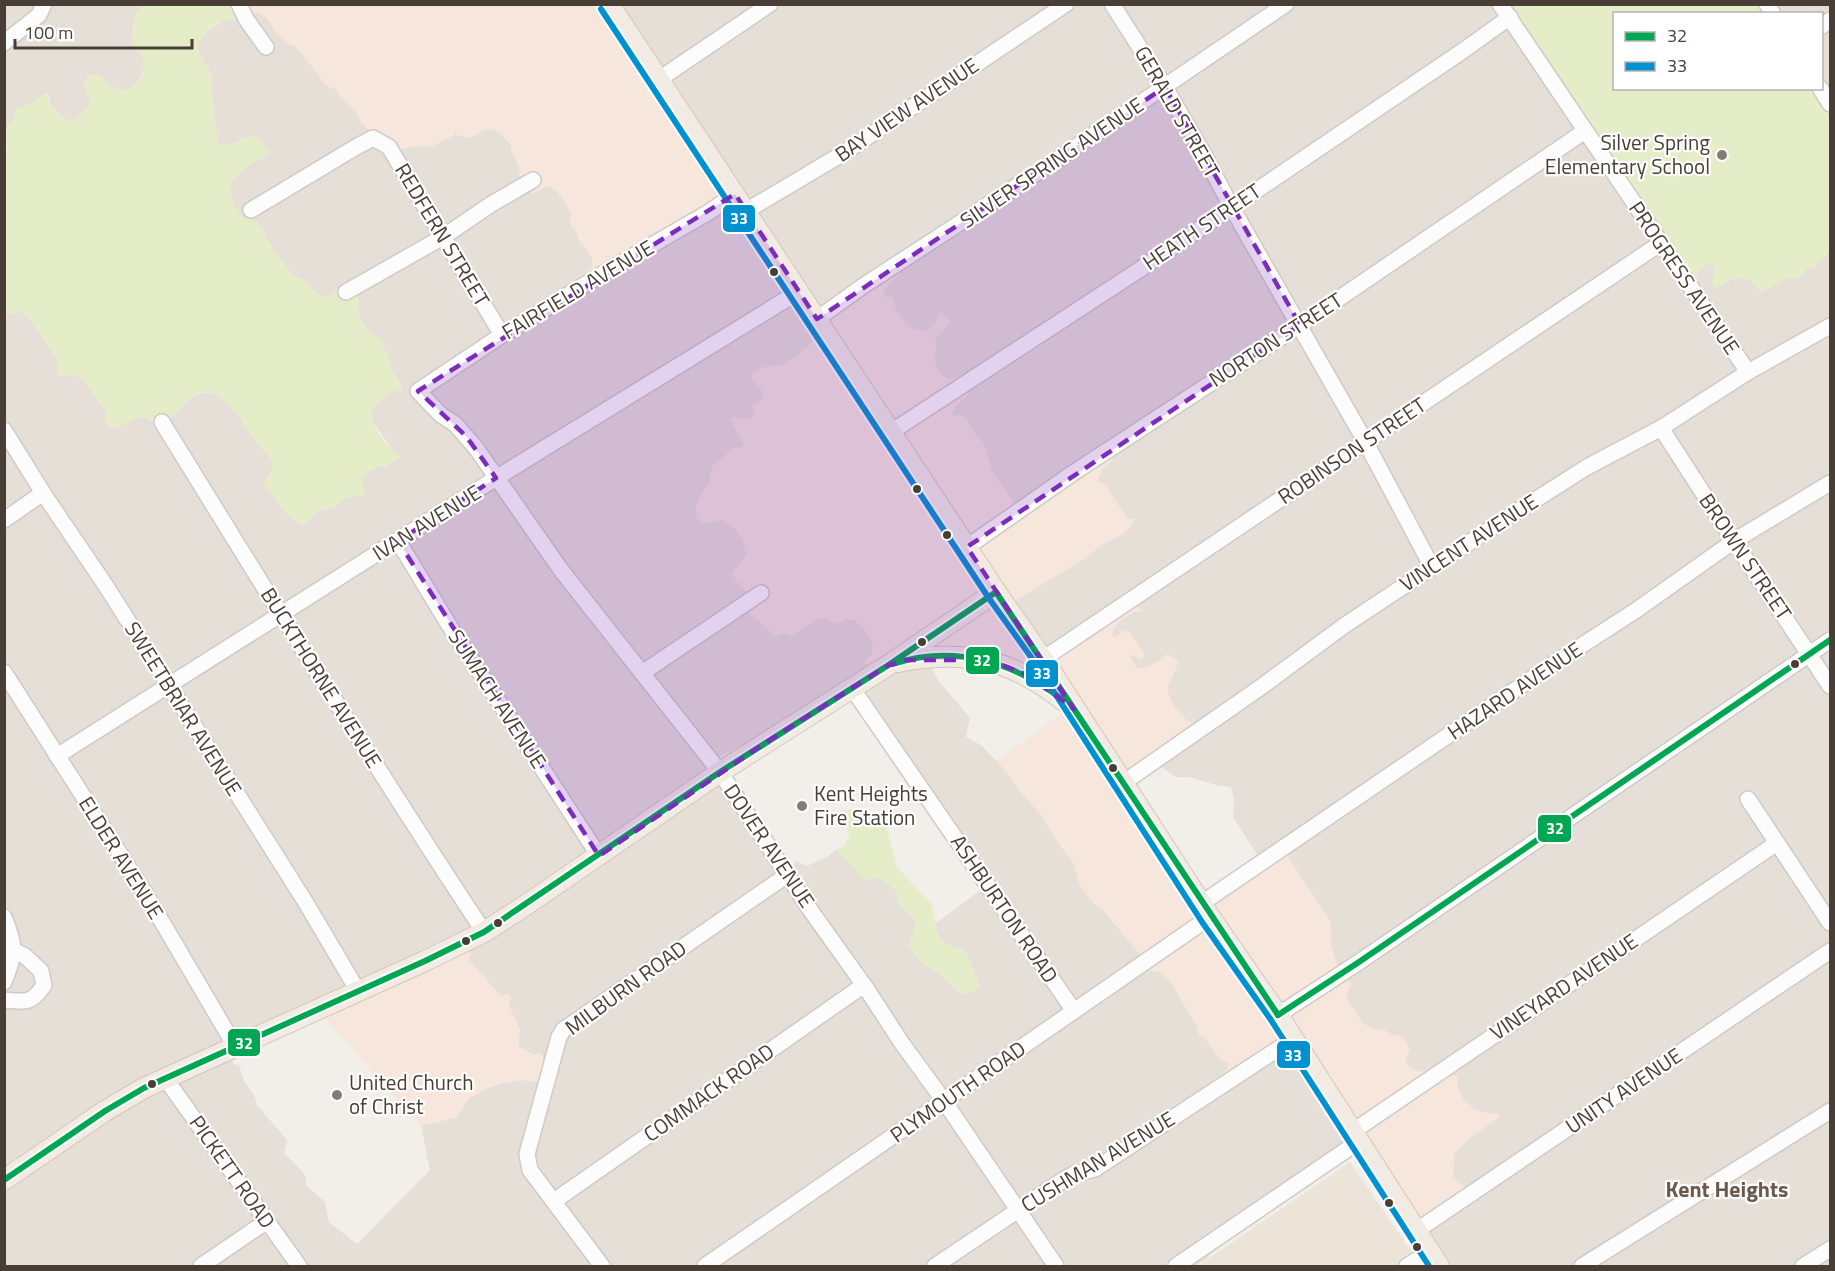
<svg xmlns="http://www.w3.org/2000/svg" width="1835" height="1271" font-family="'Titillium Web',sans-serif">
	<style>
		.residential { fill: #e6dfd7; fill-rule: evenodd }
		.commercial { fill: #f6e6dc }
		.education { fill: #ede4d9 }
		.green { fill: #e5edc8 }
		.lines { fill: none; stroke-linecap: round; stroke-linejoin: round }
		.minor-casing { stroke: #cecac6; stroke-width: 18 }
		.major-casing { stroke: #d6c6b6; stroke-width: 22 }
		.minor { stroke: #fdfcfc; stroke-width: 15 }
		.major { stroke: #f1ebe4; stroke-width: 20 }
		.bus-1-casing { stroke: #fff; stroke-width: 10 }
		.bus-2-casing { stroke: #fff; stroke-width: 10 }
		.bus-1 { stroke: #00a651; stroke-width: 6 }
		.bus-2 { stroke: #0092d0; stroke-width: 6 }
		.marked { fill: #7b2cbf; fill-opacity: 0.2; stroke: #7b2cbf; stroke-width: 4.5; stroke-dasharray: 12 8; stroke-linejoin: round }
		.poi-dot { fill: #847c74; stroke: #fff; stroke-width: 2 }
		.bus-dot { fill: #493e35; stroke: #fff; stroke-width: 2 }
		.labels { text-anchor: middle; stroke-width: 4.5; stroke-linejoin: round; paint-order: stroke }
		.street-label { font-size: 21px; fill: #493e35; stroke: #fff }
		.poi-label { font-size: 21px; fill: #493e35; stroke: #fff; text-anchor: start }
		.neighbourhood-label { font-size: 22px; font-weight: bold; fill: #6d594b; stroke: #fff }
		.line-badge { stroke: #fff; stroke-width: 2 }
		.badge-label { font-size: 16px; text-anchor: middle; font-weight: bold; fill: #fff }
	</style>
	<rect width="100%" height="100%" fill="#f2eeea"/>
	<!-- residential -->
	<g class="residential">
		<path d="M610,4L1501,5L1691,284L1701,268L1709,262L1714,266L1716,288L1736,277L1746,278L1753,281L1761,292L1787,278L1797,279L1806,269L1815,266L1830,250V1266H1408L1429,1252L1418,1231L1471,1193L1453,1177L1454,1154L1468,1139L1499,1117L1475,1110L1463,1100L1458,1090L1457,1076L1417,1072L1409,1067L1405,1060L1410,1050L1405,1040L1399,1035H1391L1383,1029L1377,1030L1363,1024L1348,1001L1331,946V923L1283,849L1262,862L1233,817L1234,800L1231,787L1216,785L1189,777H1175L1161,766L1184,717L1174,707L1168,693V654L1152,665L1141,669L1136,668L1128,653L1112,635L1113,629L1122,619L1134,612H1142L1127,603L1045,659L1007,606L1083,559L1103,544L1125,533L1126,518L1122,510L1096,481L1102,470L1112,460L1104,454L1019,511L992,472L984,444L975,434L967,419L957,415L953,417L952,413L956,405L969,393L941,375L936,368L934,357L936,351L935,339L951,322L933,326L925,332L908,327L895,307L883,297L884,291L898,273L818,337L797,356L782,365L761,368L751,377L763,392V397L752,407L756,415L748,420L733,417V426L744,444L742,447L733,449L711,470L710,481L700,496L701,524L723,519L736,530L743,540V546L748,554L743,561L754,598L748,611L764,626L793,635L816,619L824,617L837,623L847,619L854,620L863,626L873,644L872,653L925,656L938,680L970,718L966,737L981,745L1007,772L1017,787L1041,815L1059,844L1073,862L1080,885L1094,904L1103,910L1142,957L1145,969L1160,972L1170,981L1199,1029L1217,1055L1228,1061L1229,1064L1226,1071L1213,1082L1293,1040L1355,1134L1214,1246L1207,1259L1195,1266H5V315L19,311L29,318L58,360L59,366L84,380L117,428L136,418L146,417L153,422L174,415L186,402L195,395L209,392L215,393L224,400L243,420V425L272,460L273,465L271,472L264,483L289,516L334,507L344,499L354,495H365L362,488V480L368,471L379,466H386L392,449L371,419V411L383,396L402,388L391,369L389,356L381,345L383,344L380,338L368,332L357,312L356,307L341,288L329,296H322L313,290L306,281L298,278L292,274L276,254L265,236L262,228L244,218L234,205L228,184L251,163L268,155L250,136L232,144L219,145L216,130L211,89L212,76L199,53L197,45L204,34L224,20L243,13H259L267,18L275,31L287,43L295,46L300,51L326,85L337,90L340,96L355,111L362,123L401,149L417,146L424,147L440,143L455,134L471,138L483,130L490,129L500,132L510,144L512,152L532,193L549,186L558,192L572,214L569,222L577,233L579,240L592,257V266L616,267ZM850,686L986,886L935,924L936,930L943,943L965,951L974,972L976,978L962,995L938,972L924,965L908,946L916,925L913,918L898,902L896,891L885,881L875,877L837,849L827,857L807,866L796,861L793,867L776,843L771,851L704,765ZM471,953L468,959L476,970L501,997L508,994L509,1006L520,1030L518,1046L534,1055L537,1082L525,1080L507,1082L490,1087L469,1098L457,1117L421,1126L430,1170L357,1244L329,1222L325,1202L306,1185V1177L302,1171L284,1153L287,1140L256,1104V1099L244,1081L239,1065L233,1064V1059L236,1055Z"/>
		<path d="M5,5H147L143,6L137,13L133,25L132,45L144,58L145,66L139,79L128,90H121L111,86L100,76L89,75L84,84L91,100L87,109L76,120L69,121L61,116L51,106L48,95L45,93L32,103L24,107L5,130Z"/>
		<path d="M1768,5H1830V102L1821,88L1822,14L1774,13Z"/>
	</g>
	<!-- commercial -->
	<g class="commercial">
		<path d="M237,5H610L734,191L584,277L592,266V258L579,240L577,233L569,222L572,213L558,192L549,186L532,193L519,175L520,167L512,152L510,144L500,132L490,129L483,130L471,138L455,134L431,147L417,146L401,149L395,153L376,139L362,123L355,111L340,96L337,90L326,85L300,51L295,46L287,43L275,31L267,18L259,13L252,14Z"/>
		<path d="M892,269L900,275L891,281L884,291L883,297L888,296L893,298L895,307L908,327L925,332L933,326L941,312L951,322L935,339L936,351L934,357L936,368L941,375L949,379L961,378L962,386L970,393L956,405L952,413L953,417L963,415L967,419L975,434L984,444L992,472L1019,511L1104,454L1113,460L1102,470L1097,481L1106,485L1126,518L1135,519L1125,533L1103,544L1084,559L1007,606L1045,659L1127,603L1143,610V612H1134L1122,619L1113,629L1112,635L1114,637L1125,630L1130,632L1144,653V656L1140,660L1129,654L1137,668L1141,669L1152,665L1168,654L1179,661L1168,687V693L1174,707L1184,718L1196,724L1123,784L1203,903L1283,849L1331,923V946L1341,976L1352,983L1346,994L1348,1001L1363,1024L1377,1030L1383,1029L1391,1035H1399L1405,1040L1410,1050L1405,1060L1409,1067L1417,1072L1428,1070L1429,1072L1442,1071L1449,1075L1457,1076L1458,1090L1464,1100L1476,1110L1490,1114L1499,1113V1117L1468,1139L1454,1155L1453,1177L1472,1194L1418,1231L1294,1040L1213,1083L1226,1071L1229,1064L1228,1062L1222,1061L1217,1055L1207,1039L1199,1035L1196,1023L1170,981L1160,972L1146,969L1142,956L1103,910L1094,904L1080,885L1073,862L1059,844L1041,815L997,761L1071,707L987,658L876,670L864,663L872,653L873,644L863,626L854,620L846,619L837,623L824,618L816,619L793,636L785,633L775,637L748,611V603L754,598L738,584L732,573L748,554L743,546V540L736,530L723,519L701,524L696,516L695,508L700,496L710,481L713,465L733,449L741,447L744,444L730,419L733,417L748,420L756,415L752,407L763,397V392L751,377L752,373L761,368L782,365L803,352L818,337L819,320Z"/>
		<path d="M463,951L471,953L468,959L501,996L508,994L511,998L509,1006L520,1030L518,1046L534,1055L540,1053L544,1059V1066L541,1078L537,1082L525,1080L507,1082L490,1087L469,1098L457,1117L421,1126L318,1011Z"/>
	</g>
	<!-- education -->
	<path class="education" d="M1350,1162L1413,1254L1396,1266H1198Z"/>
	<!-- green -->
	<g class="green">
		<path d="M147,4L237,5L243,13L236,20C220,16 206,32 197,45L199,53L212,76L211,89L216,130L219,145L232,144L250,136L259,139L271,152L268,155L251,163L229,184L234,205L244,218L248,216L262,228L265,236L276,254L292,274L298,278L306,281L313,290L322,296H329L341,288L352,290L359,299L357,312L368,332L380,338L384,344L381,346L389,356L391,369L402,389C354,403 372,433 401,457C396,459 392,463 387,465C387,465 378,466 377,467C363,471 360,482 365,495L364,497L354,495L344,499L334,507L321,509L302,526C287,514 273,500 264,483C269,476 274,469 272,460L243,425V420C227,402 209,379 185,402C177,410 171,418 161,425L146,417L136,418L117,428L109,426L105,421L106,413L84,380L76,375L60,376L57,370L58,360L29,318L18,311L5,315L4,156L8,147C0,130 7,131 14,118C16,114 16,111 17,107C29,107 36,100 45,92C48,97 48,102 51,106C66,128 82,122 91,100L84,84L89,75L100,76C106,81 112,88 120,90C133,93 148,72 144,60C143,54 136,49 132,45C134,32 131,10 147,4Z"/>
		<path d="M1501,5H1768L1774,13L1614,14V88L1821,89L1830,102V250L1815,266L1806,269L1796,279L1787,278L1761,292C1745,270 1736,275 1716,289L1711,281L1715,272L1714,266L1709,262L1701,268L1691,284Z"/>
		<path d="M857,809L872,814L887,830L897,867L932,905L936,930L943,943L965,951L981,988L962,995L938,972L922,963L908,945L916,925L913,918L898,902L896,891L885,881L875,877L865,881L837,849L844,846L850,835L839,811Z"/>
	</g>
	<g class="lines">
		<defs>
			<g id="minor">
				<path d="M239,4L246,19L266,47"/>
				<path d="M1112,4L1165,87L1202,151L1232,208L1365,441L1432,567"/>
				<path d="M1500,4L1748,372"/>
				<path d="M1767,4L1773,14"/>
				<path d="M1822,26L1830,20"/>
				<path d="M4,43L39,15L44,4"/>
				<path d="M658,80L770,4"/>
				<path d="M1820,88L1830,104"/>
				<path d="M735,194L709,212L614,267L502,335L418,391L441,415L455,424L476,448L561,570L720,772L811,911L866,988L901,1042L944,1101L1056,1266"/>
				<path d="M251,210L356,147L373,138L389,147L502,335"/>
				<path d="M746,211L842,154L1066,4"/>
				<path d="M346,292L443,237L490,205L533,180"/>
				<path d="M817,319L863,286L1052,163L1286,4"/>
				<path d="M162,422C267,593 373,764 484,932"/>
				<path d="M1661,428L1734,541L1830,686"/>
				<path d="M4,430L43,493L106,586L306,903L358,991"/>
				<path d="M891,432L1139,270L1464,50L1510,17"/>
				<path d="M4,520L43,493"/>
				<path d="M398,541L449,625L599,856"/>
				<path d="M967,547L1073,473L1300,325L1585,131"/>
				<path d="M1043,659L1661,243"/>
				<path d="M4,672L148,898L235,1046"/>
				<path d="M642,673L761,593"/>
				<path d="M852,688L1074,1011"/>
				<path d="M57,756L496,478L798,292"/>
				<path d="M1123,783L1261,687L1345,625L1502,521L1587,467L1661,428L1748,372L1830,326"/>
				<path d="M1748,799L1830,923"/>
				<path d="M1202,903L1556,662L1635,611L1734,541L1830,483"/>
				<path d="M4,917C16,946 16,953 4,982"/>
				<path d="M4,1000C25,1002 32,1004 44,985L41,971L25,956L13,950"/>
				<path d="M1278,1015L1359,962L1830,640"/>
				<path d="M165,1078L299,1266"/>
				<path d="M1352,1132L1777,843"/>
				<path d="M554,1201L864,985"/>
				<path d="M1416,1231L1830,951"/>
				<path d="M201,1266L267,1221"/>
				<path d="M602,1266L530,1170L527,1154L559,1037L563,1030L787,875"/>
				<path d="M705,1266L1210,917"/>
				<path d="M935,1266L1063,1180L1074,1174L1095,1169L1293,1039"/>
				<path d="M1176,1266L1358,1142"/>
				<path d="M1407,1266L1429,1252"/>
				<path d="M1582,1266L1830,1111"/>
				<path d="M1803,1266L1830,1249"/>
			</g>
			<g id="major">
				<path d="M609,4L996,592L1043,659L1210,917L1278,1015L1439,1266"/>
				<path d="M898,662C910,659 922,658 935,657C987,654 1023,669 1064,701"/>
				<path d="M4,1180L105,1111L144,1088L425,961L484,932L523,907L720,772L887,666L996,592"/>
			</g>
		</defs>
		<!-- minor casing -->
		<use href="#minor" class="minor-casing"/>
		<!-- major casing -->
		<use href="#major" class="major-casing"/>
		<!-- minor -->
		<use href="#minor" class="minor"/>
		<!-- major -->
		<use href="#major" class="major"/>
		<defs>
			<g id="bus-1">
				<path d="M893,664C955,644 1013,662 1063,700"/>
				<path d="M1278,1015L1359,962L1830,640"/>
				<path d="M4,1180L105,1111L144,1088L425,961L484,932L720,772L887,666L996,592L1278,1015"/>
			</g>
			<path id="bus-2" d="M601,9L988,597L1036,664L1202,922L1271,1020L1429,1266"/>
		</defs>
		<!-- bus-1 casing -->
		<use href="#bus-1" class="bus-1-casing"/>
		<!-- bus-2 casing -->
		<use href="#bus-2" class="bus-2-casing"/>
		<!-- bus-1 -->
		<use href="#bus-1" class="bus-1"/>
		<!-- bus-2 -->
		<use href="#bus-2" class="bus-2"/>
	</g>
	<!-- marked area -->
	<path class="marked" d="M1165,87L1300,325L967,547L1074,709L1027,675L990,660H905L887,666L762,745L599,856L398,541L496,478L466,436L418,391L735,194L817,319Z"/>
	<!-- markers -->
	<g class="poi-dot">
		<circle cx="1722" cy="155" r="6"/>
		<circle cx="802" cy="806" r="6"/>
		<circle cx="337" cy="1095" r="6"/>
	</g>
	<g class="bus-dot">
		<circle cx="774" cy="272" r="5"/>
		<circle cx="917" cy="489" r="5"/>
		<circle cx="947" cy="535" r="5"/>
		<circle cx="922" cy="642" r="5"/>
		<circle cx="1795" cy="664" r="5"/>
		<circle cx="1113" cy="768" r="5"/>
		<circle cx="498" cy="923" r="5"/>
		<circle cx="466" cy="941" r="5"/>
		<circle cx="152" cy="1084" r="5"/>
		<circle cx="1389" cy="1203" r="5"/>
		<circle cx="1417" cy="1247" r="5"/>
	</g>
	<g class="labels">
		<!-- street labels -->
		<g class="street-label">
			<text transform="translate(907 110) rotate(-34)" y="7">BAY VIEW AVENUE</text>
			<text transform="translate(1177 112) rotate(60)" y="7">GERALD STREET</text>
			<text transform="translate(1052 163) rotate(-34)" y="7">SILVER SPRING AVENUE</text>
			<text transform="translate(1202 227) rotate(-34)" y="7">HEATH STREET</text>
			<text transform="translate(442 235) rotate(59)" y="7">REDFERN STREET</text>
			<text transform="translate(1684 278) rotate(56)" y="7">PROGRESS AVENUE</text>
			<text transform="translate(578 290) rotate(-31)" y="7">FAIRFIELD AVENUE</text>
			<text transform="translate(1276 340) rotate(-33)" y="7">NORTON STREET</text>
			<text transform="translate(1352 451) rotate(-34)" y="7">ROBINSON STREET</text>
			<text transform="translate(427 523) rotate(-32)" y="7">IVAN AVENUE</text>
			<text transform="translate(1469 543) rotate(-33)" y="7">VINCENT AVENUE</text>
			<text transform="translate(1745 557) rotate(56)" y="7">BROWN STREET</text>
			<text transform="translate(321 678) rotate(58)" y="7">BUCKTHORNE AVENUE</text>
			<text transform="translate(1515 691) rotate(-34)" y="7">HAZARD AVENUE</text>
			<text transform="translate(497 699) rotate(57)" y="7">SUMACH AVENUE</text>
			<text transform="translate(183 709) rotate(58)" y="7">SWEETBRIAR AVENUE</text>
			<text transform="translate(769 846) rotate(56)" y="7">DOVER AVENUE</text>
			<text transform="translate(121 858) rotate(58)" y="7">ELDER AVENUE</text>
			<text transform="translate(1004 909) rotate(56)" y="7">ASHBURTON ROAD</text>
			<text transform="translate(1564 987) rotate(-34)" y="7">VINEYARD AVENUE</text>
			<text transform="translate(626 988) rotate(-36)" y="7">MILBURN ROAD</text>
			<text transform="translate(1624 1091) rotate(-34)" y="7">UNITY AVENUE</text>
			<text transform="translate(958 1092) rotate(-35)" y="7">PLYMOUTH ROAD</text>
			<text transform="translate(709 1093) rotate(-35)" y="7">COMMACK ROAD</text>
			<text transform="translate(1098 1162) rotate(-31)" y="7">CUSHMAN AVENUE</text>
			<text transform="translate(232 1172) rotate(55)" y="7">PICKETT ROAD</text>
		</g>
		<!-- poi labels -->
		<g class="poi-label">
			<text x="1710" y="150" text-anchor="end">Silver Spring<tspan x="1710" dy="24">Elementary School</tspan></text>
			<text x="814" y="801">Kent Heights<tspan x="814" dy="24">Fire Station</tspan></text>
			<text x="349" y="1090">United Church<tspan x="349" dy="24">of Christ</tspan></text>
		</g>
		<!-- neighbourhood labels -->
		<g class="neighbourhood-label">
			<text x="1727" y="1197">Kent Heights</text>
		</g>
	</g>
	<g class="line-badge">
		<rect x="722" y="204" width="34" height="29" rx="6" fill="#0092d0"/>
		<rect x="965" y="646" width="35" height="29" rx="6" fill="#00a651"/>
		<rect x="1025" y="659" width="34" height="29" rx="6" fill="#0092d0"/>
		<rect x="1537" y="814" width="35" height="29" rx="6" fill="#00a651"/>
		<rect x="227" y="1028" width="34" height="29" rx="6" fill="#00a651"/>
		<rect x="1276" y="1040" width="35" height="29" rx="6" fill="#0092d0"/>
	</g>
	<g class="badge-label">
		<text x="739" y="224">33</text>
		<text x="982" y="666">32</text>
		<text x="1042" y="679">33</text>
		<text x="1555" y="834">32</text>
		<text x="244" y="1049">32</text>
		<text x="1293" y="1061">33</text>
	</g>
	<!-- border -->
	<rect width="1835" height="1271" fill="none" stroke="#493e35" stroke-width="12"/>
	<!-- legend -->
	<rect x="1613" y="12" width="210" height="78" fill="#ffffff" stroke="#b6b2ae" stroke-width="1.5"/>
	<rect x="1625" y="32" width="30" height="9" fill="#00a651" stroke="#b6b2ae" stroke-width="1.5"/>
	<text x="1667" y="42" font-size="18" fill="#493e35">32</text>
	<rect x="1625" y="62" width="30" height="9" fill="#0092d0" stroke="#b6b2ae" stroke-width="1.5"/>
	<text x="1667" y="72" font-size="18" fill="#493e35">33</text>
	<!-- scale -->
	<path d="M15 39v9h177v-9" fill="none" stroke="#493e35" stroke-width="3"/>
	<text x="24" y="39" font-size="18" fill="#493e35" stroke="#ffffff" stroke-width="4.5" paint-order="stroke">100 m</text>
</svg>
